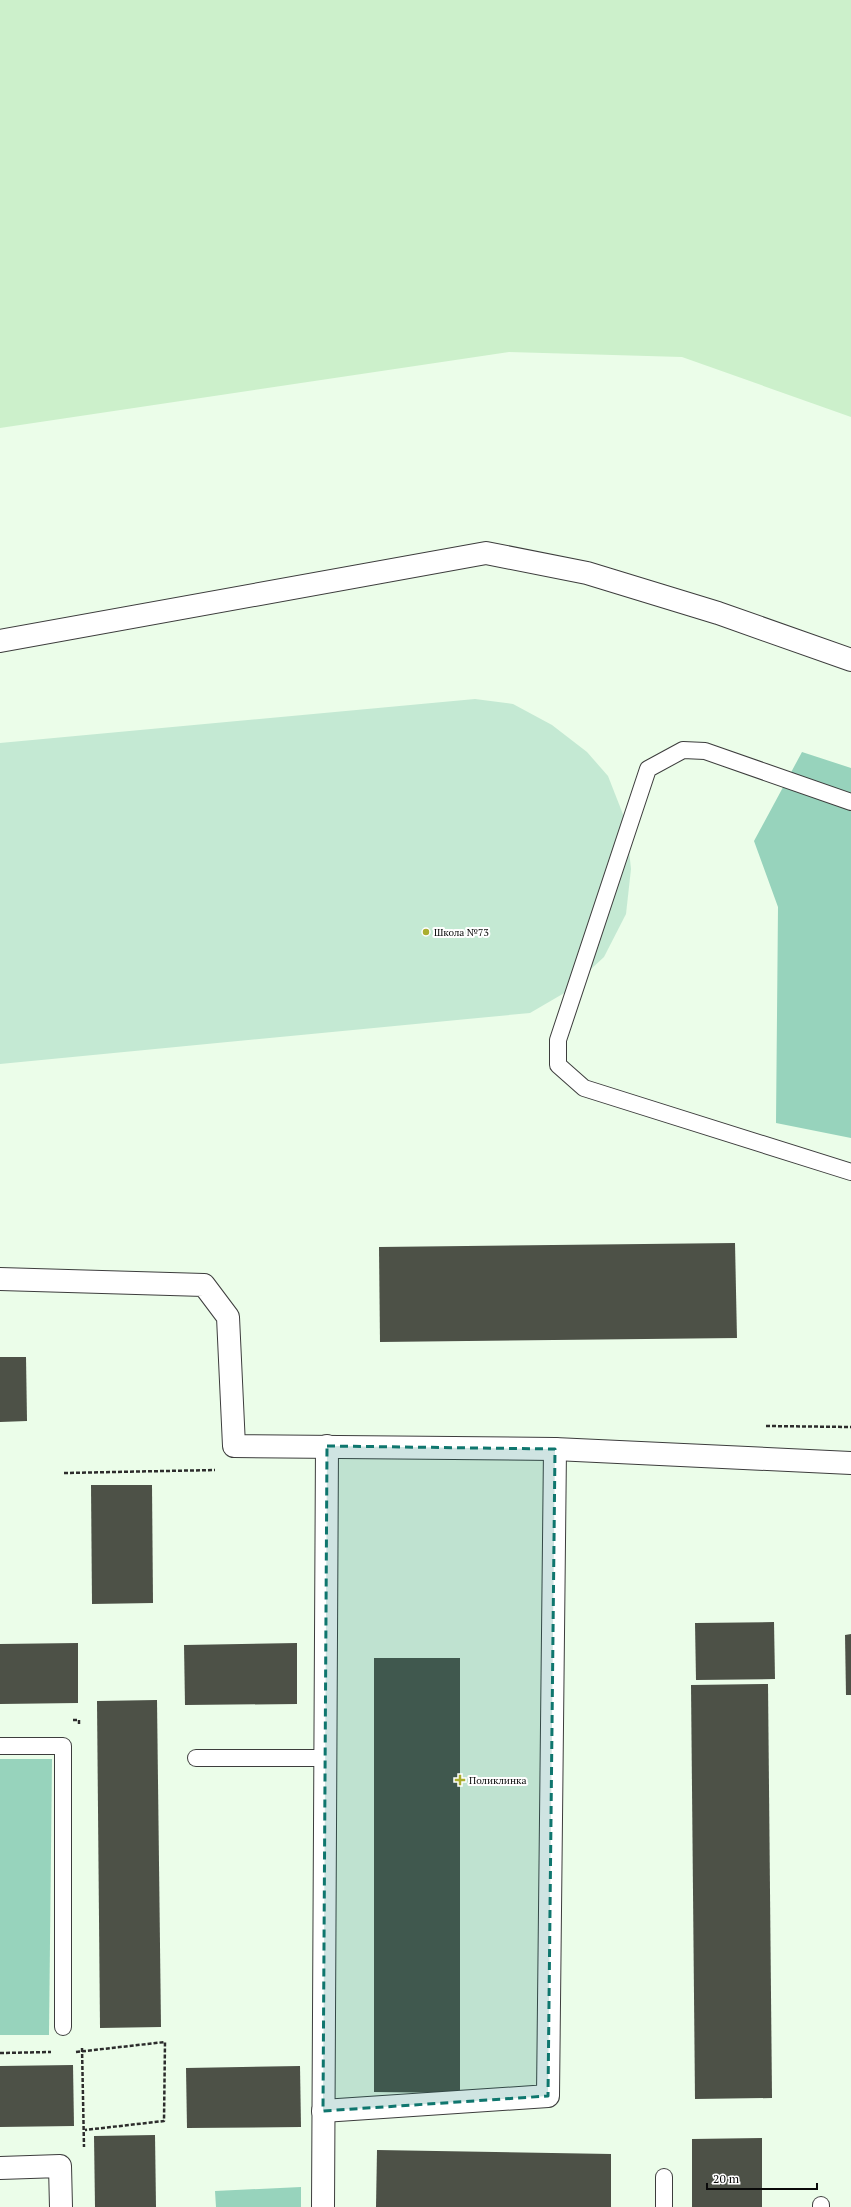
<svg xmlns="http://www.w3.org/2000/svg" width="851" height="2207" font-family="'PT Serif',serif">
	<style>
		.farmland { fill: #ccf0cb }
		.forest { fill: #97d3bc }
		.pitch { fill: #c4e9d3 }
		.building { fill: #4d5147 }
		.lines { fill: none; stroke-linecap: round; stroke-linejoin: round }
		.service-casing { stroke: #3d3d3d; stroke-width: 18 }
		.minor-casing { stroke: #3d3d3d; stroke-width: 24 }
		.path { stroke: #2c2c2c; stroke-width: 2.5; stroke-dasharray: 4 2; stroke-linecap: butt }
		.service { stroke: #fff; stroke-width: 16 }
		.minor { stroke: #fff; stroke-width: 22 }
		.marked { fill: #0f766e; fill-opacity: 0.2; stroke: #0f766e; stroke-width: 3; stroke-dasharray: 8 5; stroke-linejoin: round }
		.poi-dot { fill: #aaad2f; stroke: #fff; stroke-width: 1.5 }
		.labels { text-anchor: middle; stroke-width: 4; stroke-linejoin: round; paint-order: stroke }
		.poi-label { font-size: 10px; fill: #0a0a0a; stroke: #fff; text-anchor: start }
	</style>
	<rect width="100%" height="100%" fill="#ebfde9"/>
	<!-- farmland -->
	<path class="farmland" d="M0,0H851V417L682,357L509,352L0,428Z"/>
	<!-- forest -->
	<g class="forest">
		<path d="M802,752L851,768V1138L776,1123L778,907L754,841Z"/>
		<path d="M0,1759H52L49,2035H0Z"/>
		<path d="M301,2187V2207H216L215,2191Z"/>
	</g>
	<!-- pitch -->
	<path class="pitch" d="M475,699L513,704L552,725L587,752L608,776L626,822L631,869L626,914L604,957L566,992L530,1013L0,1064V743Z"/>
	<!-- building -->
	<g class="building">
		<path d="M735,1243L737,1338L380,1342L379,1247Z"/>
		<path d="M0,1357H26L27,1421L0,1422Z"/>
		<path d="M91,1485H152L153,1603L92,1604Z"/>
		<path d="M774,1622L775,1679L696,1680L695,1623Z"/>
		<path d="M851,1634V1695H846L845,1635Z"/>
		<path d="M78,1643V1703L0,1704V1644Z"/>
		<path d="M297,1643V1704L185,1705L184,1645Z"/>
		<path d="M374,1658H460V2093L374,2092Z"/>
		<path d="M768,1684L772,2098L695,2099L691,1685Z"/>
		<path d="M157,1700L161,2027L100,2028L97,1701Z"/>
		<path d="M73,2065L74,2126L0,2127V2066Z"/>
		<path d="M300,2066L301,2127L187,2128L186,2068Z"/>
		<path d="M155,2135L156,2207H95L94,2136Z"/>
		<path d="M762,2138V2207H692V2139Z"/>
		<path d="M377,2150L611,2154V2207H376Z"/>
	</g>
	<g class="lines">
		<defs>
			<g id="service">
				<path d="M851,802L705,751L683,750L648,769L558,1040V1065L584,1088L851,1172"/>
				<path d="M0,1746H63V2027"/>
				<path d="M196,1758H325"/>
				<path d="M821,2205V2207"/>
				<path d="M664,2207V2177"/>
			</g>
			<g id="minor">
				<path d="M0,641L486,553L587,573L718,613L851,660"/>
				<path d="M0,1279L204,1285L228,1317L234,1446L555,1449L851,1463"/>
				<path d="M323,2111L548,2096L555,1449"/>
				<path d="M0,2168L60,2166L61,2207"/>
				<path d="M323,2207L327,1446"/>
			</g>
		</defs>
		<!-- service casing -->
		<use href="#service" class="service-casing"/>
		<!-- minor casing -->
		<use href="#minor" class="minor-casing"/>
		<!-- path -->
		<g class="path">
			<path d="M766,1426L851,1427"/>
			<path d="M64,1473L215,1470"/>
			<path d="M73,1720H79V1725"/>
			<path d="M82,2048L84,2147"/>
			<path d="M76,2052L165,2042L164,2121L85,2130"/>
			<path d="M0,2053L51,2052"/>
		</g>
		<!-- service -->
		<use href="#service" class="service"/>
		<!-- minor -->
		<use href="#minor" class="minor"/>
	</g>
	<!-- marked area -->
	<path class="marked" d="M327,1446L555,1449L548,2096L323,2111Z"/>
	<!-- markers -->
	<g class="poi-dot">
		<circle cx="426" cy="932" r="4"/>
		<path d="M458 1774h4v4h4v4h-4v4h-4v-4h-4v-4h4z"/>
	</g>
	<g class="labels">
		<!-- poi labels -->
		<g class="poi-label">
			<text x="434" y="936">Школа №73</text>
			<text x="469" y="1784">Поликлинка</text>
		</g>
	</g>
	<!-- scale -->
	<path d="M707 2183v6h110v-6" fill="none" stroke="#0a0a0a" stroke-width="2"/>
	<text x="713" y="2183" font-size="12" fill="#0a0a0a" stroke="#ffffff" stroke-width="3" paint-order="stroke">20 m</text>
</svg>
